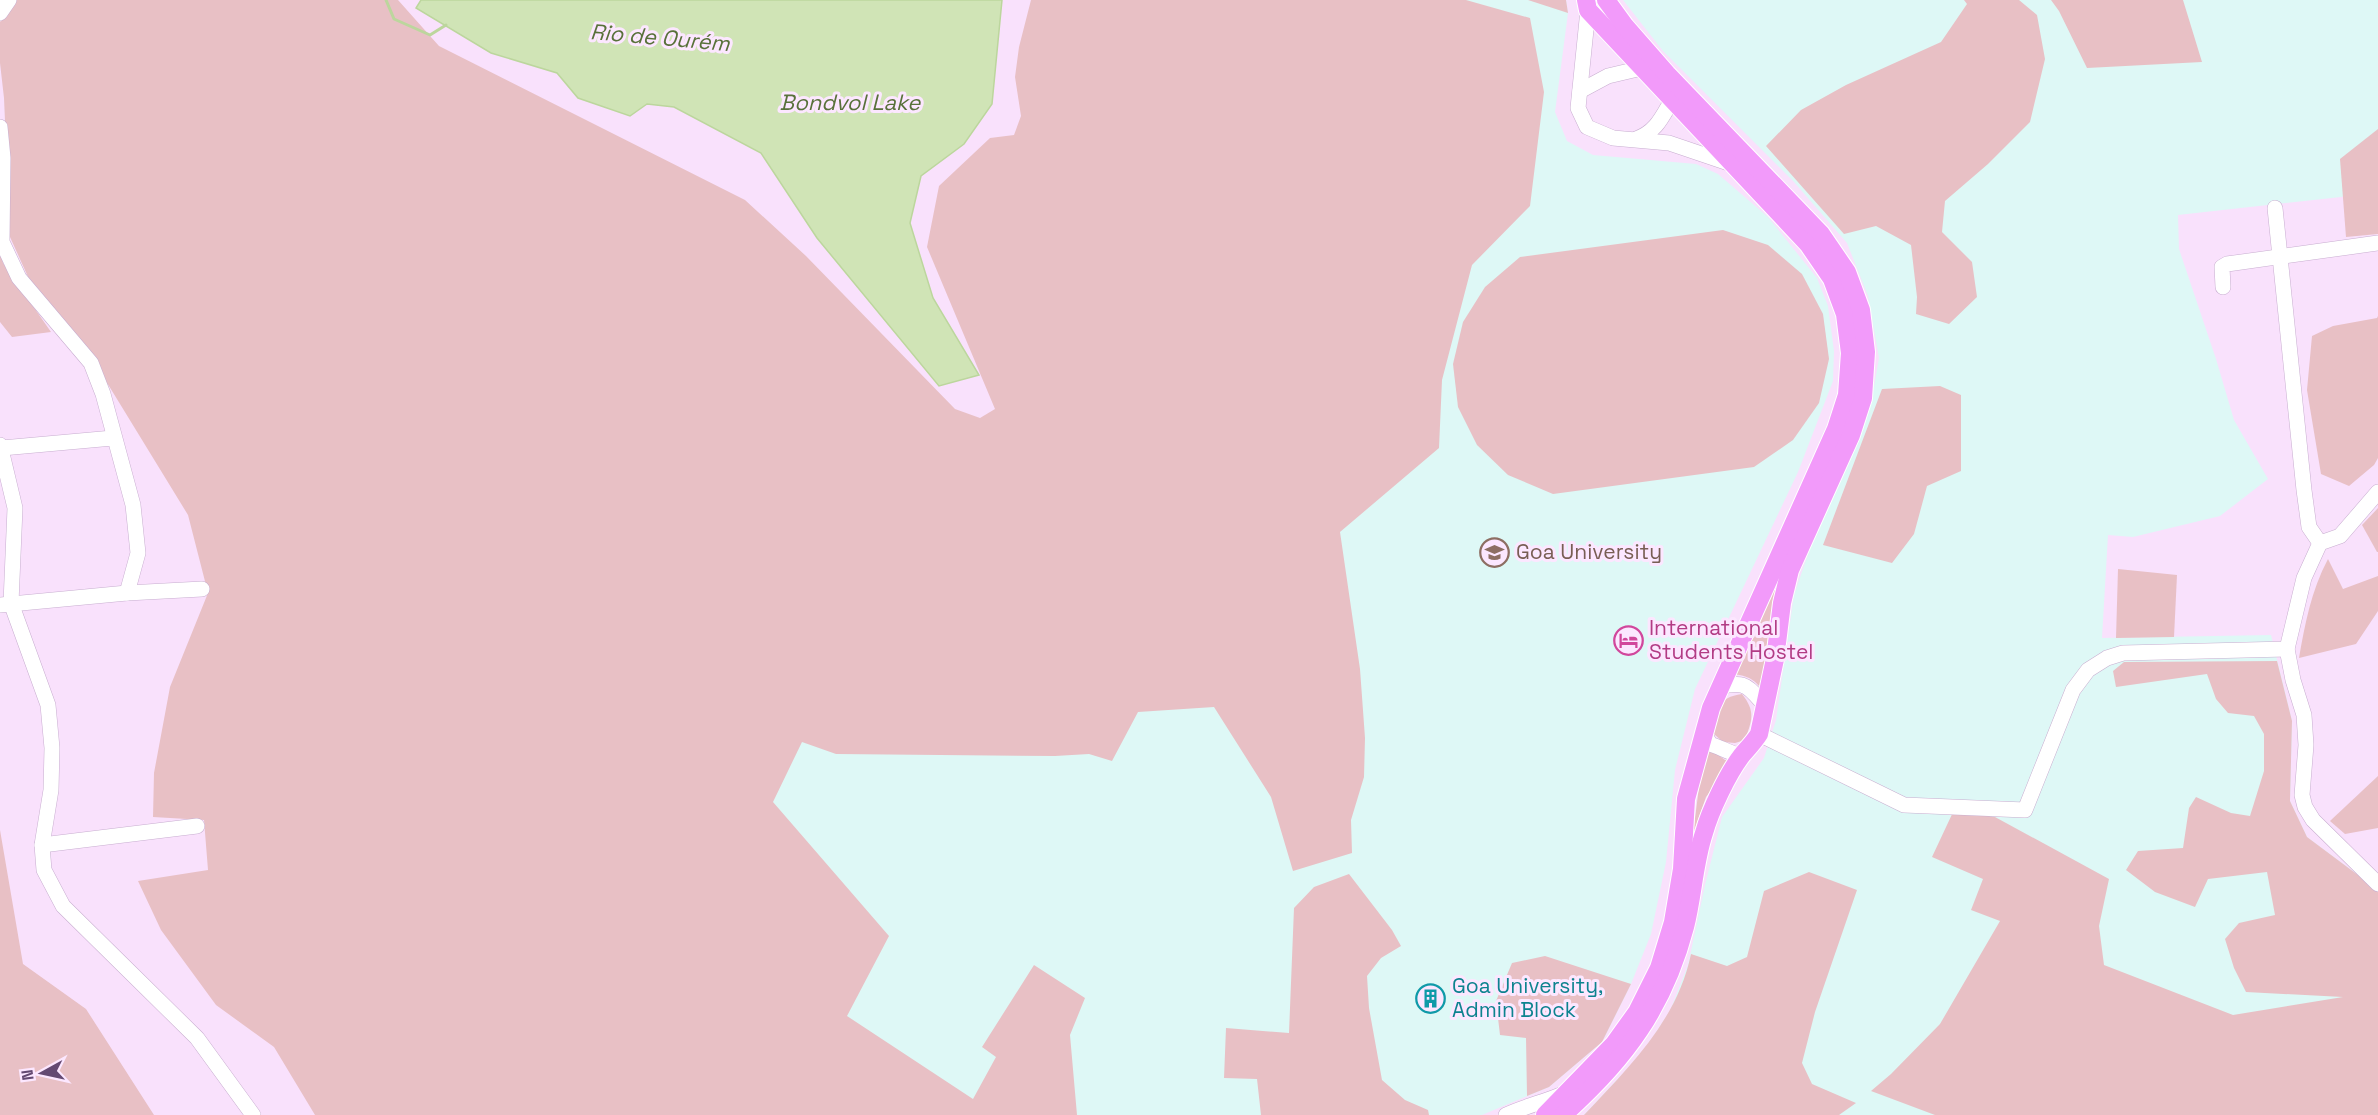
<svg xmlns="http://www.w3.org/2000/svg" width="2378" height="1115" font-family="'Space Grotesk',sans-serif">
	<style>
		.education { fill: #def8f6 }
		.green { fill: #e8c0c5 }
		.water { fill: #d0e4b6; stroke: #bcd69d; stroke-width: 1.5 }
		.lines { fill: none; stroke-linecap: round; stroke-linejoin: round }
		.stream { stroke: #bcd69d; stroke-width: 3 }
		.minor-casing { stroke: #c8aed0; stroke-width: 16 }
		.major-casing { stroke: #fff; stroke-width: 20 }
		.minor { stroke: #fff; stroke-width: 15 }
		.major { stroke: #f29afa; stroke-width: 18 }
		.labels { text-anchor: middle; stroke-width: 6; stroke-linejoin: round; paint-order: stroke }
		.education-label { font-size: 21px; fill: #785e54; stroke: #fce7ff; text-anchor: start }
		.hotel-label { font-size: 21px; fill: #b23c85; stroke: #fce7ff; text-anchor: start }
		.culture-label { font-size: 21px; fill: #0d838f; stroke: #fce7ff; text-anchor: start }
		.water-label { font-size: 22px; font-style: italic; fill: #58713a; stroke: #fce7ff }
	</style>
	<rect width="100%" height="100%" fill="#f9e1fc"/>
	<!-- education -->
	<g class="education">
		<path d="M1251,0H1566L1568,13L1555,112L1567,141L1593,155L1696,164L1718,174L1768,217L1817,278L1828,306L1834,351L1833,381L1798,472L1695,689L1675,770L1666,862L1651,934L1631,984L1602,1042L1549,1087L1482,1115H760L392,242L885,657Z"/>
		<path d="M1623,0H2378V188L2341,197L2178,215L2179,249L2216,359L2234,420L2268,479L2220,516L2133,537L2108,535L2102,638L2271,635L2292,721L2290,801L2307,837L2378,890L2347,996L2111,1115H1584L1643,1052L1670,1011L1688,965L1705,885L1722,817L1764,758L1776,720L1794,595L1810,548L1871,404L1879,358L1868,296L1847,243L1794,182L1663,51Z"/>
	</g>
	<!-- green -->
	<g class="green">
		<path d="M15,0H398L439,46L745,200L806,256L955,409L980,418L995,409L927,247L939,186L990,138L1014,135L1021,116L1015,77L1019,47L1031,0H1466L1530,18L1544,92L1530,206L1472,265L1442,380L1439,448L1340,532L1360,669L1365,738L1364,777L1351,820L1352,853L1293,871L1271,797L1214,707L1138,712L1112,761L1089,754L1055,756L836,754L802,742L773,802L889,936L847,1016L973,1099L996,1057L982,1047L1034,965L1085,998L1070,1035L1077,1115H315L274,1047L216,1005L161,930L138,881L208,870L204,820L153,817L154,773L170,687L208,593L188,515L109,386L29,279L10,237L4,98L0,63V22Z"/>
		<path d="M1528,0H1566L1568,13Z"/>
		<path d="M1964,0H2019L2037,15L2045,59L2030,122L1988,164L1945,201L1942,232L1972,262L1977,297L1949,324L1916,314L1917,297L1911,245L1876,226L1844,234L1766,146L1801,110L1846,85L1941,42L1967,4Z"/>
		<path d="M2051,0H2183L2202,62L2087,68L2059,11Z"/>
		<path d="M2378,129V234L2346,237L2340,159Z"/>
		<path d="M1723,230L1768,245L1802,274L1823,314L1829,359L1819,403L1793,440L1754,467L1553,494L1508,475L1477,445L1458,407L1453,364L1463,322L1485,287L1520,257Z"/>
		<path d="M0,248L3,263L51,332L12,337L0,322Z"/>
		<path d="M2378,316V458L2374,465L2349,486L2321,474L2307,390L2312,336L2333,326L2377,318Z"/>
		<path d="M1940,386L1961,395V471L1927,486L1914,534L1892,563L1823,545L1882,389Z"/>
		<path d="M2378,508V552H2377L2362,525Z"/>
		<path d="M1794,547L1763,691C1754,678 1746,675 1730,674Z"/>
		<path d="M2328,559L2343,589L2378,576V611L2356,644L2299,658C2305,624 2311,591 2328,559Z"/>
		<path d="M2118,569L2177,575L2174,637L2116,638Z"/>
		<path d="M2277,661L2292,721L2290,801L2307,837L2378,890V1115H1935L1871,1091L1891,1074L1940,1024L2000,921L1971,910L1983,879L1932,857L1954,810L1995,817L2109,879L2099,926L2104,965L2233,1015L2343,997L2246,992L2234,968L2225,939L2239,923L2275,915L2267,872L2208,879L2195,907L2155,892L2126,870L2138,851L2183,848L2189,808L2196,797L2231,813L2250,816L2264,771V734L2254,716L2228,713L2216,699L2207,674L2116,687L2113,671L2124,662Z"/>
		<path d="M1742,694C1756,712 1752,720 1745,740L1735,743L1723,742L1714,734C1714,711 1718,697 1742,694Z"/>
		<path d="M1709,748L1725,760H1733L1706,797L1693,834L1699,787Z"/>
		<path d="M2378,776V828L2345,834L2330,821Z"/>
		<path d="M0,830L23,964L86,1009L154,1115H0Z"/>
		<path d="M1809,872L1857,890L1815,1012L1802,1063L1812,1084L1856,1103L1839,1115H1584C1629,1067 1677,1021 1691,954L1727,966L1747,957L1764,891Z"/>
		<path d="M1349,874L1392,930L1401,946L1381,958L1367,976L1369,1008L1382,1080L1405,1100L1428,1110L1429,1115H1261L1257,1079L1224,1078L1226,1028L1289,1033L1294,908L1314,887Z"/>
		<path d="M1545,956L1631,984L1602,1042L1549,1087L1527,1096L1526,1038L1500,1035L1496,1001L1512,963Z"/>
	</g>
	<!-- water -->
	<path class="water" d="M421,0H1002L992,104L964,144L921,176L910,223L933,298L979,375L939,386L817,238L761,153L674,107L647,104L630,116L578,98L557,73L491,53L416,8Z"/>
	<g class="lines">
		<!-- stream -->
		<path class="stream" d="M386,0L394,19L430,35L446,25"/>
		<defs>
			<g id="minor">
				<path d="M1588,10L1578,108L1587,127L1613,138L1669,143L1734,165"/>
				<path d="M0,13L9,0"/>
				<path d="M1580,91L1608,76L1642,68"/>
				<path d="M0,127L3,158L2,242L19,278L91,363L103,394L133,505L138,553L127,593"/>
				<path d="M1636,139C1656,132 1662,117 1672,100"/>
				<path d="M2275,208L2304,490L2309,527L2320,543"/>
				<path d="M2223,287L2222,267L2227,264L2378,243"/>
				<path d="M0,445L15,508L11,603L48,705L52,748L51,790L42,845L44,870L63,906L197,1038L253,1115"/>
				<path d="M2,448L113,438"/>
				<path d="M0,605L127,593L202,589"/>
				<path d="M2287,649L2293,680L2304,715L2306,745L2302,795L2305,807L2313,820L2378,884"/>
				<path d="M1719,687C1741,682 1746,683 1760,700"/>
				<path d="M1703,731L1710,744C1722,748 1729,753 1742,756"/>
				<path d="M1759,734L1904,805L2025,810L2073,690L2088,670L2107,658L2123,653L2287,649L2304,578L2320,543L2340,536L2378,492"/>
				<path d="M42,845L197,826"/>
				<path d="M1506,1115C1525,1106 1545,1102 1565,1093"/>
			</g>
			<g id="major">
				<path d="M1545,1115L1614,1044L1637,1012L1659,968L1673,922L1682,869L1686,799L1711,708L1836,429L1847,395L1850,353L1845,314L1832,279L1808,244L1588,10L1586,0"/>
				<path d="M1563,1115C1625,1060 1664,1007 1685,927C1693,896 1694,863 1704,833C1710,811 1728,773 1742,755C1748,748 1754,742 1759,734L1775,659L1782,603L1790,570L1851,435L1863,398L1866,352L1861,310L1847,272L1821,234L1667,74L1625,26L1606,0"/>
			</g>
		</defs>
		<!-- minor casing -->
		<use href="#minor" class="minor-casing"/>
		<!-- major casing -->
		<use href="#major" class="major-casing"/>
		<!-- minor -->
		<use href="#minor" class="minor"/>
		<!-- major -->
		<use href="#major" class="major"/>
	</g>
	<!-- icons -->
	<defs>
		<symbol id="university-ring" viewBox="-11 -11 22 22"><circle r="9.5" fill="#fce7ff" stroke="#8d6e63" stroke-width="1.5"/><path d="M0-5L7-2L0 1L-7-2ZM-4 1L0 2.5L4 1V4Q0 6-4 4Z" fill="#8d6e63"/></symbol>
		<symbol id="hotel-ring" viewBox="-11 -11 22 22"><circle r="9.5" fill="#fce7ff" stroke="#d1479c" stroke-width="1.5"/><path d="M-6-4.5h1.5V1H6V5H4.5V3h-9V5H-6ZM-4 0a1.8 1.8 0 1 1 3.6 0ZM.5 0V-2.5h3Q6-2.5 6 0Z" fill="#d1479c"/></symbol>
		<symbol id="building-ring" viewBox="-11 -11 22 22"><circle r="9.5" fill="#fce7ff" stroke="#0f9aa8" stroke-width="1.5"/><path d="M-4-6H4V6H1V3H-1V6H-4ZM-2.5-4.3h1.7v1.8h-1.7ZM.8-4.3h1.7v1.8H.8ZM-2.5-1h1.7V.8h-1.7ZM.8-1h1.7V.8H.8Z" fill="#0f9aa8"/></symbol>
	</defs>
	<g fill-rule="evenodd">
		<use href="#university-ring" x="1478" y="536" width="33" height="33"/>
		<use href="#hotel-ring" x="1612" y="624" width="33" height="33"/>
		<use href="#building-ring" x="1414" y="982" width="33" height="33"/>
	</g>
	<g class="labels">
		<!-- education labels -->
		<g class="education-label">
			<text x="1516" y="559">Goa University</text>
		</g>
		<!-- hotel labels -->
		<g class="hotel-label">
			<text x="1649" y="635">International<tspan x="1649" dy="24">Students Hostel</tspan></text>
		</g>
		<!-- culture labels -->
		<g class="culture-label">
			<text x="1452" y="993">Goa University,<tspan x="1452" dy="24">Admin Block</tspan></text>
		</g>
		<!-- water labels -->
		<g class="water-label">
			<text transform="translate(660 37) rotate(5)" y="8">Rio de Ourém</text>
			<text x="850" y="110">Bondvol Lake</text>
		</g>
	</g>
	<!-- north arrow -->
	<g transform="translate(42 1073) rotate(262)" stroke="#fce7ff" stroke-width="4.5" paint-order="stroke">
	<path d="M0-4.5L10 22L0 15L-10 22Z" fill="#644972"/>
	<text y="-9" font-size="16" font-weight="bold" text-anchor="middle" fill="#644972">N</text>
	</g>
</svg>
